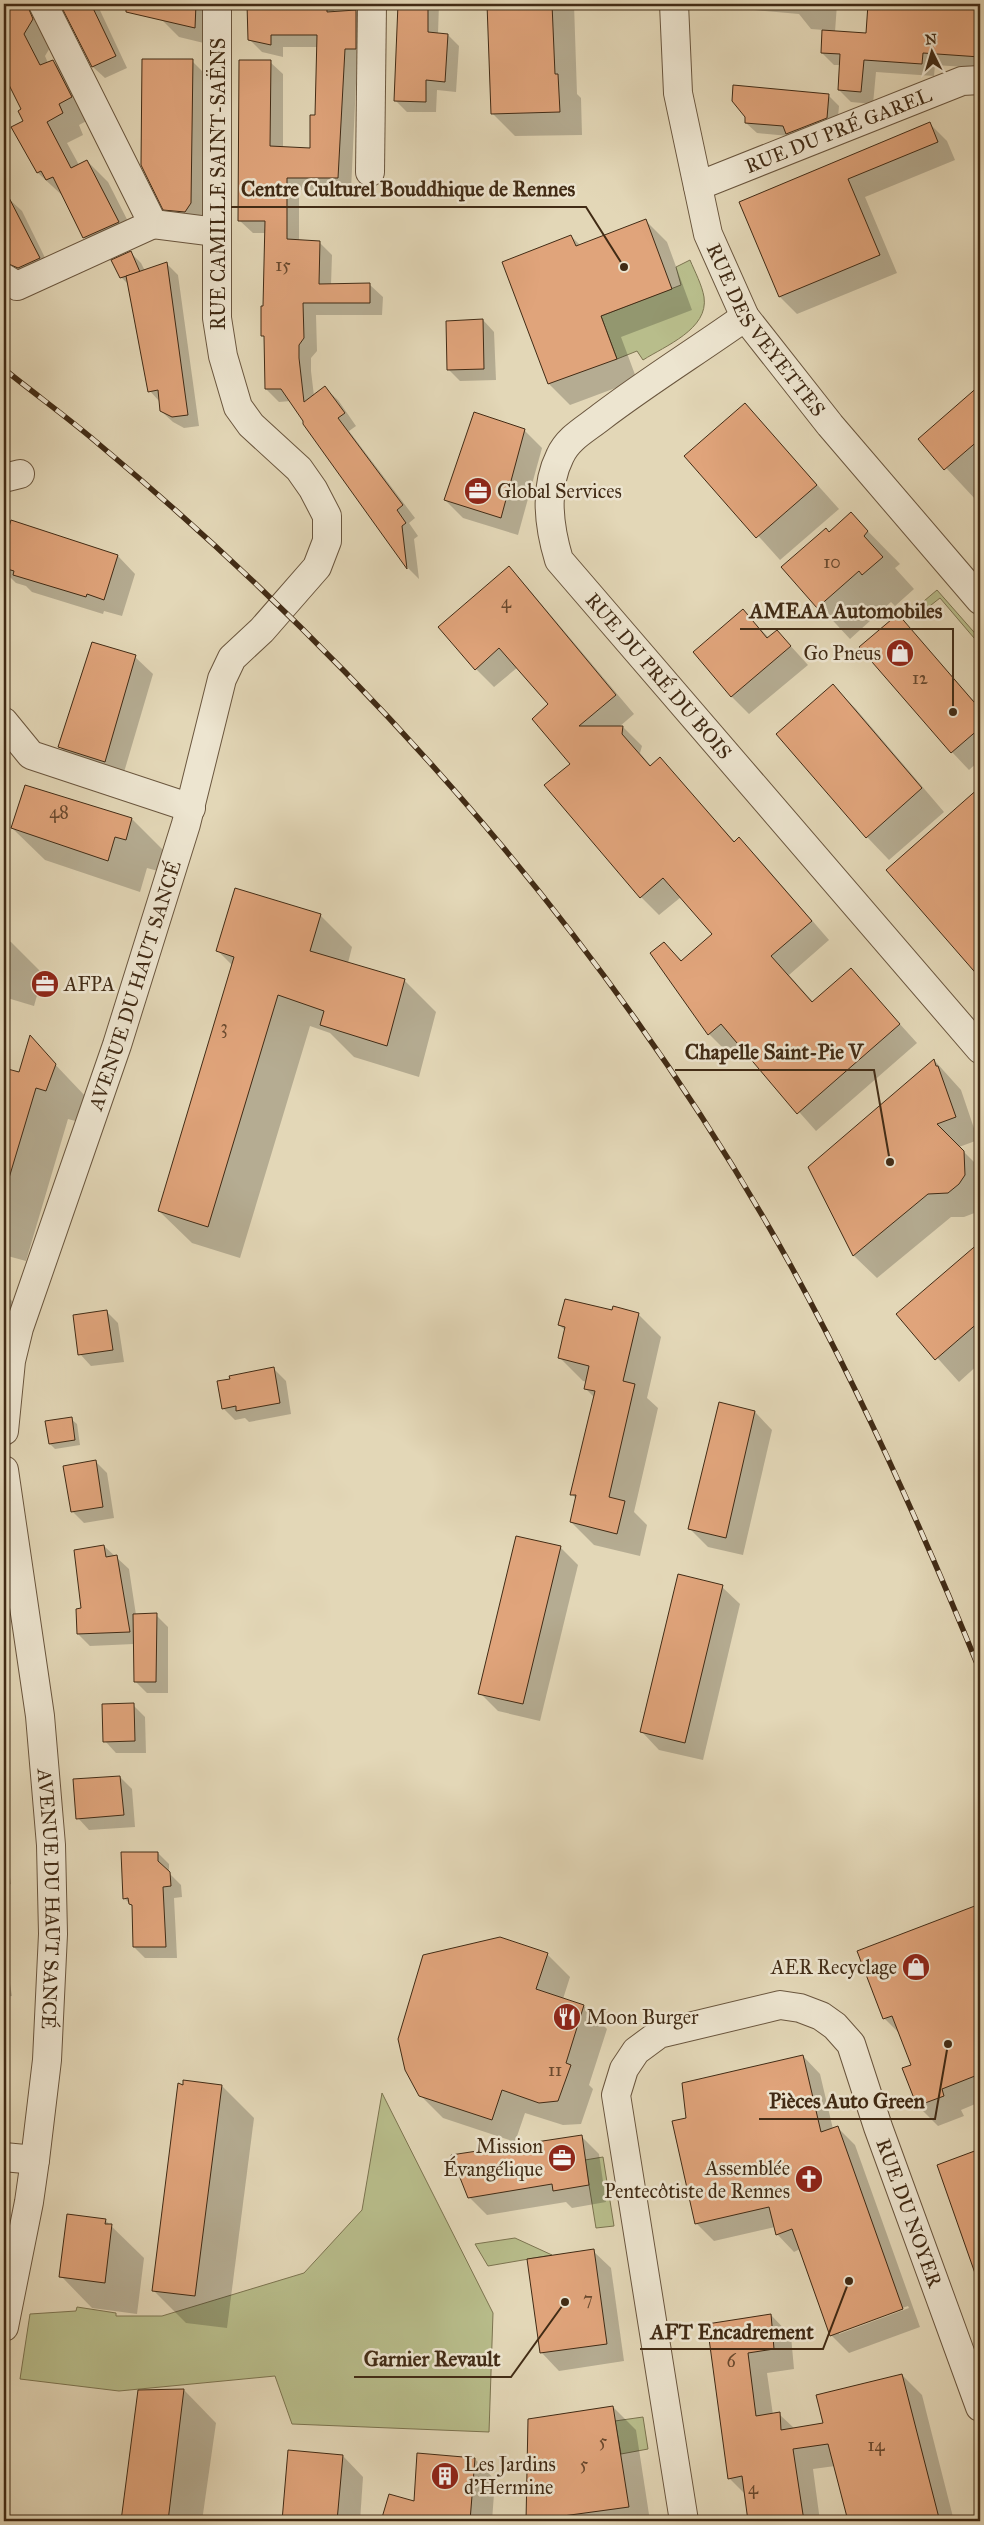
<svg xmlns="http://www.w3.org/2000/svg" width="984" height="2525" font-family="'IM FELL Great Primer',serif">
	<style>
		.green { fill: #b8bd8b; stroke: #7c7450 }
		.shadow { fill: #0003; fill-rule: evenodd }
		.building { fill: #e0a47b; stroke: #412b15 }
		.lines { fill: none; stroke-linecap: round; stroke-linejoin: round }
		.minor-casing { stroke: #6a563e; stroke-width: 30 }
		.minor { stroke: #ede5d0; stroke-width: 28 }
		.rail-casing { stroke: #412b15; stroke-width: 5.5 }
		.rail { stroke: #ede5d0; stroke-width: 4; stroke-dasharray: 11; stroke-linecap: butt }
		.labels { text-anchor: middle; stroke-width: 5; stroke-linejoin: round; paint-order: stroke }
		.number-label { font-size: 18px; fill: #69492e }
		.street-label { font-size: 20px; fill: #412b15; stroke: #ede5d0 }
		.poi-label { font-size: 20px; fill: #412b15; stroke: #ede5d0; text-anchor: start }
		.leader { fill: none; stroke: #412b15; stroke-width: 2 }
		.callout-dot { fill: #412b15; stroke: #ede5d0; stroke-width: 2 }
		.callout-label { font-size: 21px; text-anchor: middle; font-weight: bold; fill: #412b15; stroke: #ede5d0; stroke-width: 5; stroke-linejoin: round; paint-order: stroke }
	</style>
	<rect width="100%" height="100%" fill="#e3d7b7"/>
	<filter id="stains"><feTurbulence type="fractalNoise" baseFrequency=".004" numOctaves="4"/><feColorMatrix values="0 0 0 0 .2 0 0 0 0 .09 0 0 0 0 .02 0 0 0 .5 -.17"/></filter>
	<radialGradient id="worn" r=".72"><stop offset=".6" stop-color="#630" stop-opacity="0"/><stop offset="1" stop-color="#630" stop-opacity=".3"/></radialGradient>
	<!-- green -->
	<g class="green">
		<path d="M690,260C695,272 702,285 704,297C709,329 665,346 643,360L637,351L617,359L601,316L681,285L676,267Z"/>
		<path d="M937,590L980,639V645L940,598L926,609L924,608V601Z"/>
		<path d="M382,2093L493,2313L489,2432L292,2424L275,2376L119,2391L20,2379L30,2314L76,2311L77,2307L116,2313V2316H162L304,2273L362,2210Z"/>
		<path d="M603,2157L614,2226L596,2228L585,2160Z"/>
		<path d="M515,2238L552,2255L488,2266L475,2244Z"/>
		<path d="M643,2417L648,2449L621,2454L615,2421Z"/>
	</g>
	<!-- shadow -->
	<g class="shadow">
		<path d="M4,4H30L54,41L45,56L48,63L53,61L74,82L92,118L79,125L83,135L67,143L79,165L87,161L108,182L139,243L105,258L84,237L64,197L38,173L13,128L24,122L23,110L4,72Z"/>
		<path d="M61,4H97L127,68L105,78L93,67Z"/>
		<path d="M139,4H211L212,45L179,37L161,19Z"/>
		<path d="M248,4H329L335,12L356,11L369,24L368,61H357L351,191L299,190V241L319,242L332,255L331,285H370L383,297L382,315H316L317,351L311,358V371L314,396L325,388L338,400L356,426L349,431L415,518L409,523L418,536L414,539L419,579L408,568L304,424V421L291,401L279,402L266,389V338L263,335L266,233H253L240,221L270,62L283,74V148L311,149L316,116L318,47H283V57L262,52L249,39Z"/>
		<path d="M399,4H439L438,34L448,35L459,46L456,92L437,90L436,112H407L396,101Z"/>
		<path d="M489,4H574L577,94L581,98L582,135L515,136L492,113Z"/>
		<path d="M748,4H837L835,32L867,34L869,4H967L965,27L980,29V68L935,65L934,76L876,72L873,104L851,102L839,90L840,65H834L822,53L824,30L811,29L799,14L754,10Z"/>
		<path d="M192,61L224,93L217,244L197,241L164,209Z"/>
		<path d="M828,95L839,106L837,128L789,136L757,133L746,123Z"/>
		<path d="M930,124L947,141L955,160L865,197L897,273L797,314L780,297L740,203Z"/>
		<path d="M10,200L22,211L51,270L14,274L4,264V203Z"/>
		<path d="M646,221L667,242L692,310L621,337L637,380L570,405L549,384L571,236L580,245Z"/>
		<path d="M131,253L141,263L145,271L167,264L178,275L199,426L184,428L173,422L161,411L160,402L150,391L129,285L121,277Z"/>
		<path d="M483,320L494,332L496,380L460,381L448,369Z"/>
		<path d="M976,390L980,394V498L977,501L919,439Z"/>
		<path d="M745,404L839,509L780,560L686,456Z"/>
		<path d="M524,430L542,448L518,535L463,518L445,500Z"/>
		<path d="M851,514L900,564L895,568L914,589L895,606L891,602L850,639L783,567L829,533Z"/>
		<path d="M12,522L118,556L135,574L122,616L104,611L103,614L32,592L26,586L16,583L4,571V548Z"/>
		<path d="M508,568L527,587L634,714L619,727H623L642,746L640,753L651,766L660,759L735,842L739,839L758,858L829,940L789,975L814,1003L851,970L917,1043L816,1131L739,1044L728,1053L709,1034L652,954L664,943L682,961L714,934L681,897L659,915L641,897L571,764L550,705L518,667L494,687L476,669Z"/>
		<path d="M743,611L769,638L777,631L808,665L749,714L731,696Z"/>
		<path d="M898,616L980,708V760L969,770L952,752Z"/>
		<path d="M135,657L153,674L122,779L77,765L60,747Z"/>
		<path d="M833,686L856,709L944,812L889,860L867,837Z"/>
		<path d="M25,786L132,819L164,851L158,871L147,868L140,892L45,860L12,828Z"/>
		<path d="M980,789V976L888,870Z"/>
		<path d="M320,915L352,947L348,963L404,980L436,1012L419,1077L354,1057L330,1033L310,1026L240,1258L192,1243L159,1211L233,966L218,951Z"/>
		<path d="M4,939L11,942L43,974L34,1006L4,997Z"/>
		<path d="M30,1038L87,1098L79,1122L68,1119L26,1261L4,1255V1069L19,1074Z"/>
		<path d="M934,1060L961,1090L978,1140L959,1147L980,1168V1207L977,1212L964,1217H951L877,1278L854,1256L809,1168Z"/>
		<path d="M980,1244V1363L959,1382L898,1314Z"/>
		<path d="M4,1293L13,1302L4,1334Z"/>
		<path d="M106,1311L118,1323L124,1362L91,1366L80,1354Z"/>
		<path d="M613,1312L638,1314L661,1337L647,1398L658,1408L634,1512L647,1525L640,1556L594,1545L571,1522L576,1499L572,1494L594,1397L585,1388L587,1382L583,1381L560,1358L566,1331L559,1325Z"/>
		<path d="M274,1369L286,1381L291,1414L249,1422L245,1418L235,1420L223,1408Z"/>
		<path d="M720,1404L755,1412L772,1430L743,1555L708,1547L690,1529Z"/>
		<path d="M71,1419L77,1424L80,1445L55,1449L50,1444Z"/>
		<path d="M96,1462L107,1473L114,1518L84,1523L72,1511Z"/>
		<path d="M104,1546L129,1569L136,1615H156L168,1627V1693H147L135,1681L134,1644L90,1646L78,1634L77,1610H83Z"/>
		<path d="M560,1547L578,1565L540,1721L498,1711L480,1693Z"/>
		<path d="M722,1587L740,1604L703,1760L659,1750L642,1732Z"/>
		<path d="M133,1705L145,1717L146,1753H116L105,1741Z"/>
		<path d="M4,1731L6,1746L4,1747Z"/>
		<path d="M120,1777L132,1789L135,1827L89,1830L78,1818Z"/>
		<path d="M4,1839L11,1884L4,1886Z"/>
		<path d="M158,1853L169,1864V1873L181,1885L182,1897L174,1898L177,1958H145L134,1947L133,1907L124,1898Z"/>
		<path d="M980,1905V2102L961,2110L964,2116L938,2126L918,2106L912,2065L900,2034L884,2018L858,1952Z"/>
		<path d="M4,1948L12,1996L4,1997Z"/>
		<path d="M547,1954L570,1977L563,1999L584,2006L607,2029L589,2085L593,2089L581,2124L563,2125L525,2113L515,2142L443,2118L420,2095Z"/>
		<path d="M803,2056L820,2074L833,2129L837,2127L855,2145L920,2327L849,2353L831,2335L800,2249L794,2252L777,2234L775,2227L714,2241L696,2223L688,2119ZM908,2306L909,2308L839,2334V2331Z"/>
		<path d="M4,2074L9,2108L4,2109Z"/>
		<path d="M184,2086H222L254,2118L227,2328L186,2323L154,2291Z"/>
		<path d="M581,2136L599,2154L606,2202L572,2208L566,2202L487,2215L469,2197Z"/>
		<path d="M980,2151V2273L974,2267L939,2165Z"/>
		<path d="M105,2220L144,2258L137,2314L92,2308L61,2276Z"/>
		<path d="M593,2251L611,2268L624,2361L559,2371L542,2353L528,2260Z"/>
		<path d="M771,2315L791,2336L794,2369L767,2373L773,2415L779,2414L795,2429L825,2424L902,2375L922,2395L954,2521H849L835,2466L813,2469L820,2521H750L746,2495L729,2478L708,2326Z"/>
		<path d="M184,2390L216,2423L202,2521H122L139,2391Z"/>
		<path d="M613,2407L636,2430L650,2521H527L529,2420Z"/>
		<path d="M289,2451L343,2456L363,2477L360,2521H283Z"/>
		<path d="M475,2459L495,2480L492,2521H382L390,2495L415,2502Z"/>
	</g>
	<!-- building -->
	<g class="building">
		<path d="M4,4H23L28,7L33,19L24,34L40,65L53,60L72,97L59,104L63,113L47,122L71,168L87,160L119,222L83,238L53,177L46,180L41,171L37,173L11,127L23,121L18,111L21,109L4,75Z"/>
		<path d="M60,4H91L116,56L92,67Z"/>
		<path d="M126,4H196L195,28L126,12Z"/>
		<path d="M247,4H327V12L356,10V49H345L338,178H287V239L320,241L319,284L370,283V303H303L304,338L299,345V358L304,402L325,386L345,413L338,418L403,505L397,510L406,523L402,526L407,569L303,424V421L281,389H265L264,336H261V306H263L265,221H238L239,60H271L270,146L310,148V115H315L317,35H271V45L248,40Z"/>
		<path d="M398,4H428V32L448,34L445,82L426,80V102L394,101Z"/>
		<path d="M487,4H552L555,74H558L560,112L491,114Z"/>
		<path d="M868,4H980V57L923,53L922,64L864,60L861,92L838,90L840,54L821,53L822,30L866,33Z"/>
		<path d="M142,59H193L191,203L185,212L163,210L141,165Z"/>
		<path d="M733,85L829,94L827,118L786,134L783,126L745,123V117L732,101Z"/>
		<path d="M930,122L938,142L848,179L880,255L779,297L739,202Z"/>
		<path d="M4,188L40,258L18,268L4,262Z"/>
		<path d="M646,219L672,289L601,316L617,359L548,384L502,262L571,235L576,246Z"/>
		<path d="M131,251L140,272L120,278L111,260Z"/>
		<path d="M167,262L188,415L172,417L160,411L158,390L148,392L126,276Z"/>
		<path d="M483,319L484,369L447,370L446,321Z"/>
		<path d="M980,385V439L944,470L918,439Z"/>
		<path d="M745,403L817,485L756,538L684,456Z"/>
		<path d="M474,412L525,429L501,518L444,500Z"/>
		<path d="M851,512L868,531L864,536L883,557L862,575L859,571L817,608L781,567L826,528L829,532Z"/>
		<path d="M11,520L118,555L104,600L87,594L86,597L13,575L14,571L4,568V544Z"/>
		<path d="M509,566L616,695L579,726H623L622,734L650,766L660,757L734,842L739,837L812,921L771,956L812,1002L851,968L900,1024L797,1114L721,1024L708,1035L650,953L664,942L681,961L712,934L663,878L640,898L544,785L570,764L532,719L548,704L499,648L475,670L438,627Z"/>
		<path d="M743,609L767,638L777,630L791,646L731,697L693,652Z"/>
		<path d="M898,614L980,709V728L951,753L859,647Z"/>
		<path d="M92,642L136,655L105,762L58,747Z"/>
		<path d="M833,684L922,788L866,838L776,734Z"/>
		<path d="M25,785L132,818L126,840L115,837L108,861L11,828Z"/>
		<path d="M980,787V978L886,870Z"/>
		<path d="M235,888L321,914L310,951L405,979L387,1046L320,1025L324,1011L278,995L208,1227L158,1211L234,957L216,951Z"/>
		<path d="M30,1035L56,1064L46,1091L36,1088L9,1178L4,1177V1068L19,1072Z"/>
		<path d="M934,1059L936,1066H938L956,1117L937,1124L964,1151L965,1175L959,1184L948,1193L928,1194L853,1256L808,1167Z"/>
		<path d="M980,1242V1321L935,1360L896,1314Z"/>
		<path d="M565,1299L612,1310L613,1306L639,1313L623,1381L635,1384L609,1497L625,1501L617,1534L570,1522L576,1495H570L595,1391L584,1389L589,1366L558,1358L565,1327L558,1325Z"/>
		<path d="M107,1310L113,1350L78,1355L73,1315Z"/>
		<path d="M274,1367L280,1403L236,1411V1406L222,1409L217,1381L230,1379L229,1376Z"/>
		<path d="M719,1402L755,1411L726,1538L688,1529Z"/>
		<path d="M72,1417L75,1440L49,1444L45,1421Z"/>
		<path d="M96,1460L103,1507L71,1512L63,1466Z"/>
		<path d="M516,1536L561,1546L523,1704L478,1694Z"/>
		<path d="M104,1545L106,1557L117,1555L130,1632L77,1634L76,1609L81,1608L74,1550Z"/>
		<path d="M678,1574L723,1585L685,1743L640,1732Z"/>
		<path d="M157,1613L156,1682H134L133,1614Z"/>
		<path d="M134,1703L135,1741L103,1742L102,1704Z"/>
		<path d="M120,1776L124,1815L76,1819L73,1779Z"/>
		<path d="M121,1852H158V1861L170,1872L171,1886L163,1887L166,1947H133L132,1905L129,1904L128,1898L123,1899Z"/>
		<path d="M980,1904V2074L942,2089L944,2096L917,2106L902,2068L911,2065L892,2016L883,2019L857,1951Z"/>
		<path d="M500,1937L548,1953L536,1989L584,2005L566,2063L571,2065L558,2101L539,2103L502,2090L492,2120L419,2096L405,2070L398,2039L423,1955Z"/>
		<path d="M803,2055L821,2132L838,2126L903,2309L830,2336L792,2229L776,2235L769,2207L695,2224L672,2121L686,2118L682,2083Z"/>
		<path d="M183,2080L222,2085L195,2296L152,2291L178,2083L183,2085Z"/>
		<path d="M582,2135L589,2185L553,2191L552,2184L468,2198L451,2155Z"/>
		<path d="M980,2149V2279H977L937,2165Z"/>
		<path d="M67,2214L106,2219L105,2224H112L105,2283L59,2277Z"/>
		<path d="M594,2249L607,2344L540,2353L527,2259Z"/>
		<path d="M771,2314L774,2349L748,2353L756,2416L780,2412L781,2430L823,2423L816,2395L902,2374L939,2518L927,2521H848L828,2444L793,2449L804,2521H748L742,2476L728,2479L707,2324Z"/>
		<path d="M184,2389L168,2521H121L138,2390Z"/>
		<path d="M613,2406L629,2507L526,2521L528,2419Z"/>
		<path d="M288,2450L343,2455L337,2521H282Z"/>
		<path d="M417,2453L475,2458L470,2521H381L389,2494L414,2501Z"/>
	</g>
	<g class="lines">
		<defs>
			<g id="minor">
				<path d="M43,4L153,224L216,232"/>
				<path id="s1" d="M674,4L678,93L708,234L745,317L830,425L980,600"/>
				<path d="M370,172L372,4"/>
				<path id="s2" d="M698,186L962,81L980,80"/>
				<path d="M4,278L17,286L153,224"/>
				<path id="s3" d="M745,317C697,351 647,382 601,417C586,429 568,438 560,456C544,488 549,527 559,560L980,1049"/>
				<path d="M4,478L20,474"/>
				<path d="M4,722L31,755L191,808"/>
				<path id="s4" d="M4,1431L11,1361L19,1328L117,1045L186,824L222,679L232,658L262,630L317,567L327,541V516L313,489L299,469L251,425L238,407L223,356L217,318V4"/>
				<path id="s5" d="M4,1470L40,1716L51,1845L53,1934L47,2060L35,2160L29,2202L4,2327"/>
				<path d="M4,2157L35,2160"/>
				<path id="s6" d="M684,2521L616,2095L624,2069L636,2051L659,2034L780,2005L800,2008L821,2016L835,2026L851,2044L878,2127L980,2407"/>
			</g>
		</defs>
		<!-- minor casing -->
		<use href="#minor" class="minor-casing"/>
		<!-- minor -->
		<use href="#minor" class="minor"/>
		<defs>
			<path id="rail" d="M4,369C36,395 70,419 101,446C375,675 618,953 791,1266C863,1397 924,1533 980,1671"/>
		</defs>
		<!-- rail casing -->
		<use href="#rail" class="rail-casing"/>
		<!-- rail -->
		<use href="#rail" class="rail"/>
	</g>
	<!-- icons -->
	<defs>
		<symbol id="office-disc" viewBox="-11 -11 22 22"><circle r="9.5" fill="#8f2418" stroke="#ede5d0"/><path d="M-6-3h4V-5.5h4V-3h4V5H-6ZM-1-4.5V-3h2v-1.5ZM-6 0V1H6V0Z" fill="#fff"/></symbol>
		<symbol id="shop-disc" viewBox="-11 -11 22 22"><circle r="9.5" fill="#8f2418" stroke="#ede5d0"/><path d="M-5-2.5h2.3a2.7 3.5 0 0 1 5.4 0H5L5.5 6h-11ZM-1.5-2.5h3a1.5 2.3 0 0 0-3 0Z" fill="#fff"/></symbol>
		<symbol id="restaurant-disc" viewBox="-11 -11 22 22"><circle r="9.5" fill="#8f2418" stroke="#ede5d0"/><path d="M-5-6h1v4h1v-4h1v4h1v-4h1v5L-1.5 .5V6h-2V.5L-5-1ZM5-6V6H3V1.5H1.5Q1.5-4 5-6Z" fill="#fff"/></symbol>
		<symbol id="church-disc" viewBox="-11 -11 22 22"><circle r="9.5" fill="#8f2418" stroke="#ede5d0"/><path d="M-1.2-6h2.4v3.5h3.3v2.4h-3.3V6h-2.4V-.1h-3.3v-2.4h3.3Z" fill="#fff"/></symbol>
		<symbol id="building-disc" viewBox="-11 -11 22 22"><circle r="9.5" fill="#8f2418" stroke="#ede5d0"/><path d="M-4-6H4V6H1V3H-1V6H-4ZM-2.5-4.3h1.7v1.8h-1.7ZM.8-4.3h1.7v1.8H.8ZM-2.5-1h1.7V.8h-1.7ZM.8-1h1.7V.8H.8Z" fill="#fff"/></symbol>
	</defs>
	<g fill-rule="evenodd">
		<use href="#office-disc" x="462" y="475" width="32" height="32"/>
		<use href="#shop-disc" x="884" y="637" width="32" height="32"/>
		<use href="#office-disc" x="29" y="968" width="32" height="32"/>
		<use href="#shop-disc" x="900" y="1951" width="32" height="32"/>
		<use href="#restaurant-disc" x="551" y="2001" width="32" height="32"/>
		<use href="#office-disc" x="546" y="2142" width="32" height="32"/>
		<use href="#church-disc" x="793" y="2163" width="32" height="32"/>
		<use href="#building-disc" x="429" y="2460" width="32" height="32"/>
	</g>
	<g class="labels">
		<!-- number labels -->
		<g class="number-label">
			<text x="283" y="271">15</text>
			<text x="832" y="568">10</text>
			<text x="506" y="608">4</text>
			<text x="920" y="684">12</text>
			<text x="59" y="818">48</text>
			<text x="224" y="1033">3</text>
			<text x="555" y="2076">11</text>
			<text x="588" y="2305">7</text>
			<text x="731" y="2367">6</text>
			<text x="603" y="2447">5</text>
			<text x="876" y="2451">14</text>
			<text x="584" y="2470">5</text>
			<text x="753" y="2494">4</text>
		</g>
		<!-- street labels -->
		<g class="street-label">
			<text dy="7" stroke="none"><textPath href="#s2" startOffset="151">RUE DU PRÉ GAREL</textPath></text>
			<text transform="translate(218 184) rotate(-90)" y="7">RUE CAMILLE SAINT-SAËNS</text>
			<text dy="7" stroke="none"><textPath href="#s1" startOffset="346">RUE DES VEYETTES</textPath></text>
			<text dy="7" stroke="none"><textPath href="#s3" startOffset="492">RUE DU PRÉ DU BOIS</textPath></text>
			<text dy="7" stroke="none"><textPath href="#s4" startOffset="466">AVENUE DU HAUT SANCÉ</textPath></text>
			<text dy="7" stroke="none"><textPath href="#s5" startOffset="432">AVENUE DU HAUT SANCÉ</textPath></text>
			<text dy="7" stroke="none"><textPath href="#s6" startOffset="896">RUE DU NOYER</textPath></text>
		</g>
		<!-- poi labels -->
		<g class="poi-label">
			<text x="497" y="498">Global Services</text>
			<text x="881" y="660" text-anchor="end">Go Pneus</text>
			<text x="64" y="991">AFPA</text>
			<text x="897" y="1974" text-anchor="end">AER Recyclage</text>
			<text x="586" y="2024">Moon Burger</text>
			<text x="543" y="2153" text-anchor="end">Mission<tspan x="543" dy="23">Évangélique</tspan></text>
			<text x="790" y="2175" text-anchor="end">Assemblée<tspan x="790" dy="23">Pentecôtiste de Rennes</tspan></text>
			<text x="464" y="2471">Les Jardins<tspan x="464" dy="23">d'Hermine</tspan></text>
		</g>
	</g>
	<!-- callouts -->
	<path class="leader" d="M624 267L586 207H231M953 712L953 629H740M890 1162L874 1070H675M948 2044L935 2119H759M849 2281L823 2349H640M565 2302L511 2377H354"/>
	<g class="callout-dot">
		<circle cx="624" cy="267" r="5"/>
		<circle cx="953" cy="712" r="5"/>
		<circle cx="890" cy="1162" r="5"/>
		<circle cx="948" cy="2044" r="5"/>
		<circle cx="849" cy="2281" r="5"/>
		<circle cx="565" cy="2302" r="5"/>
	</g>
	<g class="callout-label">
		<text x="408" y="196">Centre Culturel Bouddhique de Rennes</text>
		<text x="846" y="618">AMEAA Automobiles</text>
		<text x="774" y="1059">Chapelle Saint-Pie V</text>
		<text x="847" y="2108">Pièces Auto Green</text>
		<text x="732" y="2339">AFT Encadrement</text>
		<text x="432" y="2366">Garnier Revault</text>
	</g>
	<!-- margin -->
	<rect width="984" height="2525" fill="none" stroke="#e3d7b7" stroke-width="20"/>
	<rect x="5" y="5" width="974" height="2515" fill="none" stroke="#412b15" stroke-width="2.5"/>
	<rect x="10" y="10" width="964" height="2505" fill="none" stroke="#412b15"/>
	<!-- north arrow -->
	<g transform="translate(932 52) rotate(355)" stroke="#ede5d0" stroke-width="4" paint-order="stroke">
	<path d="M0-4L9 19L0 12L-9 19Z" fill="#412b15"/>
	<text y="-8" font-size="14" font-weight="bold" text-anchor="middle" fill="#412b15">N</text>
	</g>
	<rect width="100%" height="100%" filter="url(#stains)"/>
	<rect width="100%" height="100%" fill="url(#worn)"/>
</svg>
